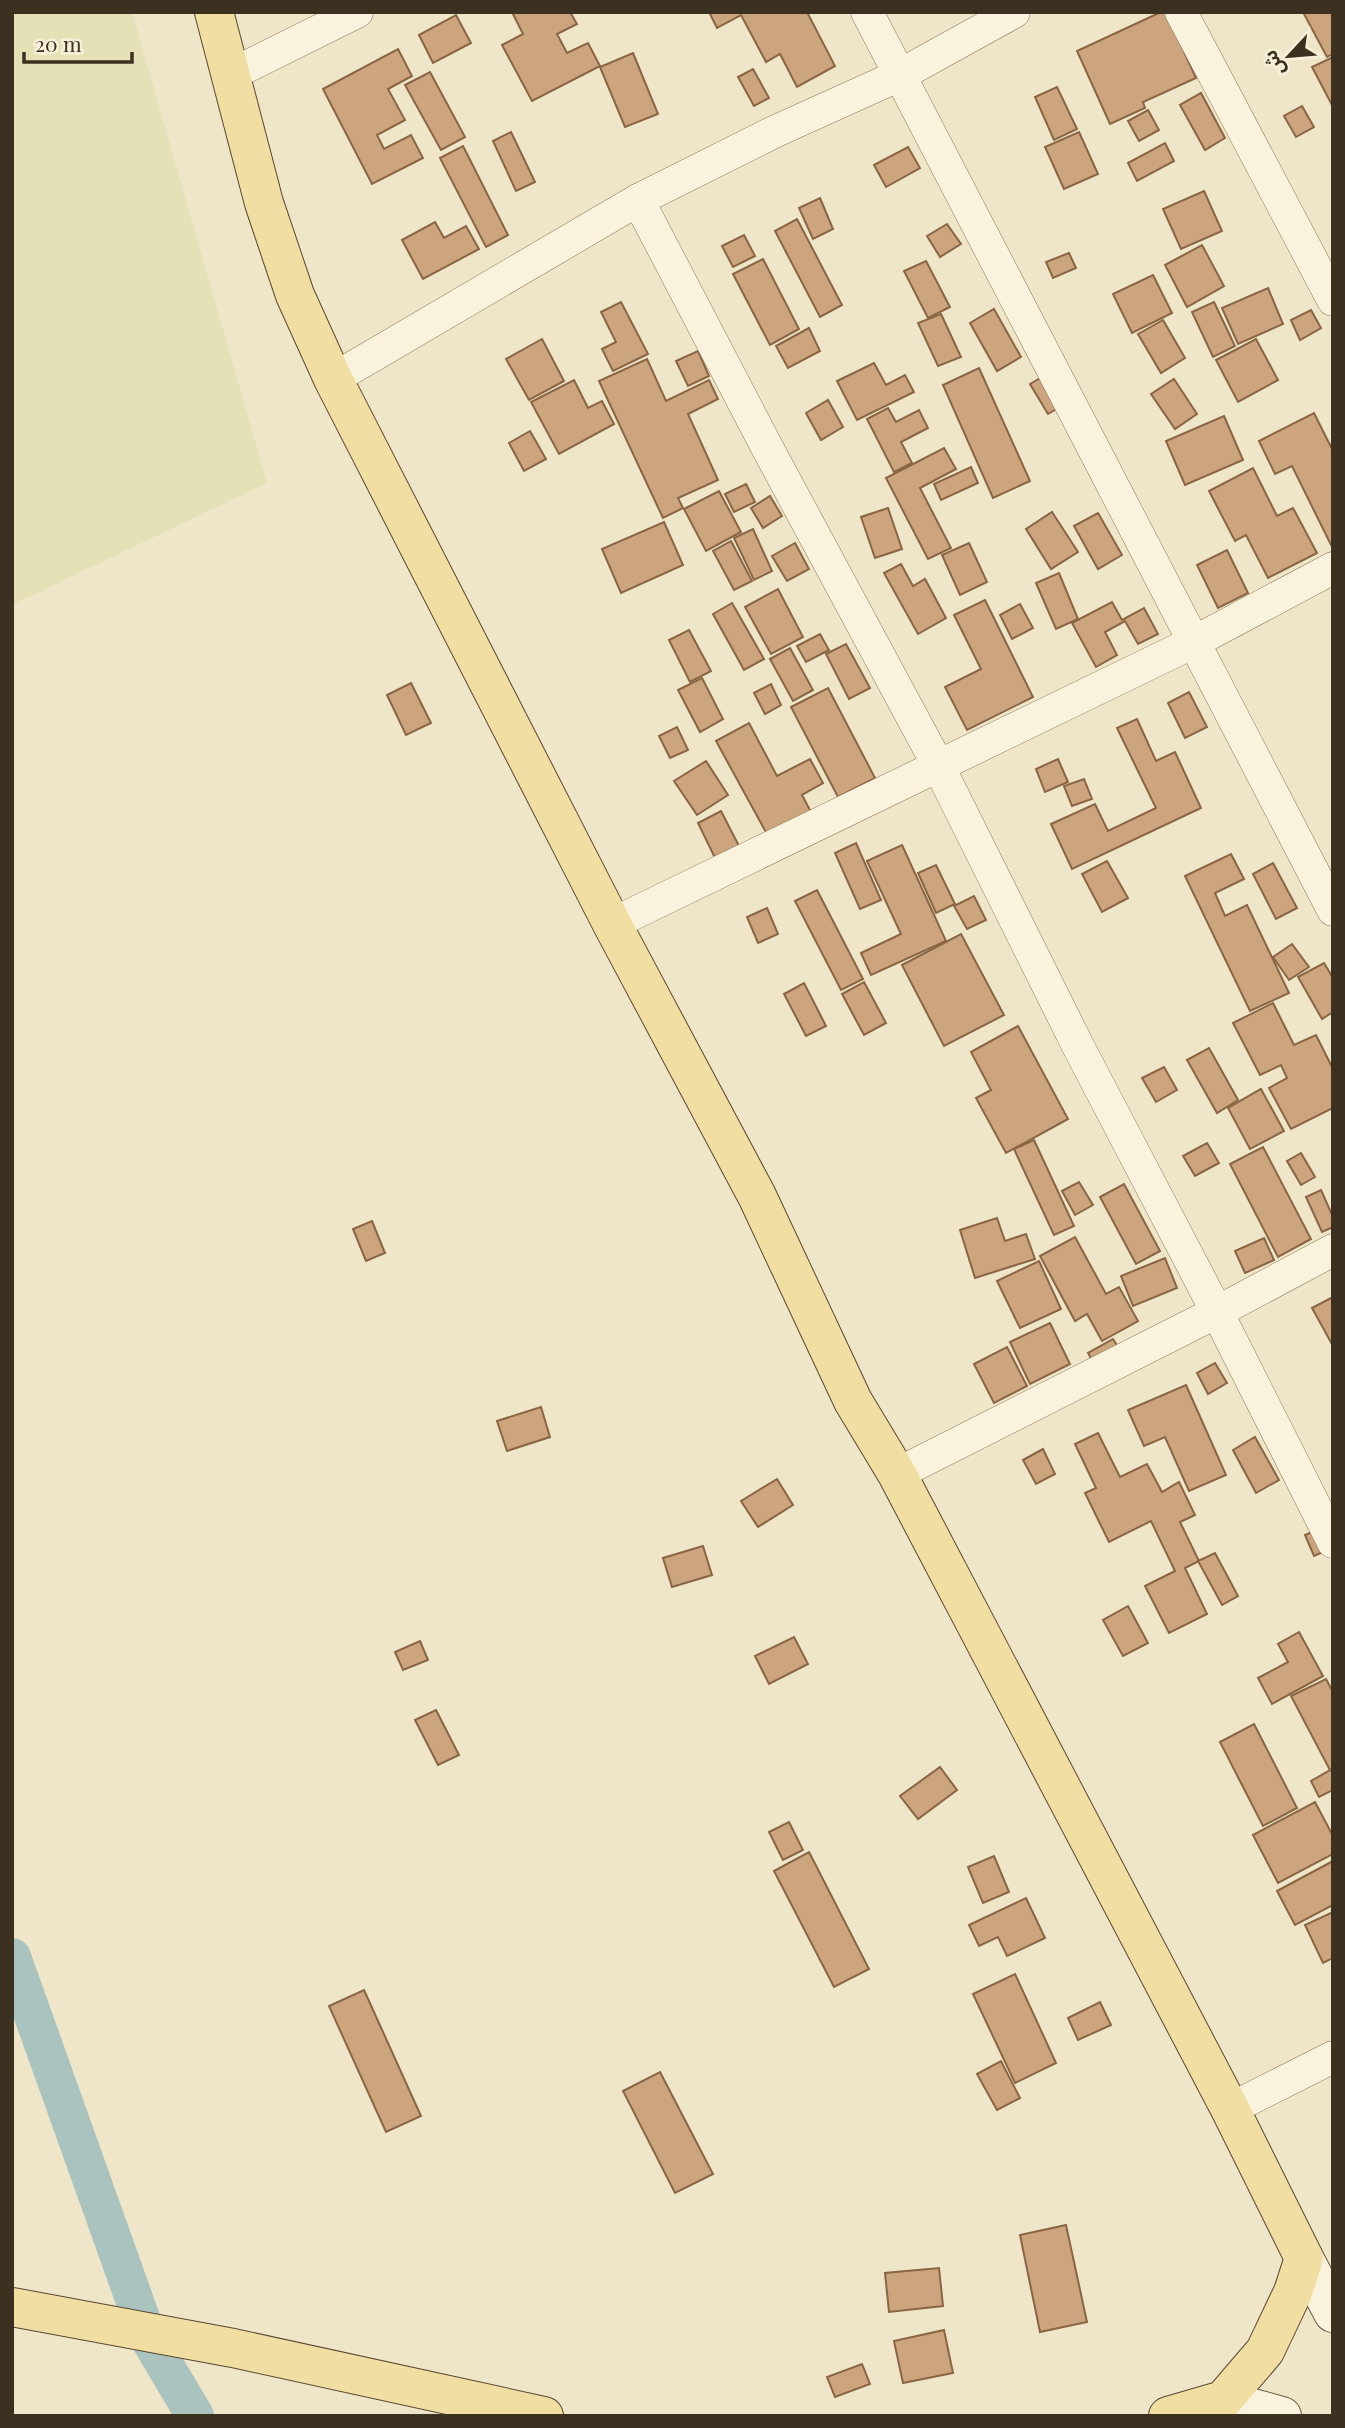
<svg xmlns="http://www.w3.org/2000/svg" width="1345" height="2428" font-family="'Playfair Display','Noto Sans Arabic',serif">
	<style>
		.farmland { fill: #e4e1b6 }
		.lines { fill: none; stroke-linecap: round; stroke-linejoin: round }
		.canal { stroke: #aac3be; stroke-width: 38 }
		.building { fill: #cca57f; stroke: #8a6543; stroke-width: 2 }
		.minor-casing { stroke: #8b795d; stroke-width: 33 }
		.secondary-casing { stroke: #6d5a40; stroke-width: 40 }
		.primary-casing { stroke: #5a4731; stroke-width: 40 }
		.minor { stroke: #f9f3dd; stroke-width: 32 }
		.secondary { stroke: #f9f3dd; stroke-width: 38 }
		.primary { stroke: #f0dea2; stroke-width: 38 }
	</style>
	<rect width="100%" height="100%" fill="#efe6c9"/>
	<!-- farmland -->
	<path class="farmland" d="M12,12H132L267,483L12,605Z"/>
	<g class="lines">
		<!-- canal -->
		<path class="canal" d="M12,1957L147,2335L195,2416"/>
	</g>
	<!-- building -->
	<g class="building">
		<path d="M516,12H570L577,24L557,34L567,53L588,43L600,66L532,101L502,45L523,34L513,14Z"/>
		<path d="M709,12H807L835,66L797,87L780,54L766,62L741,15L717,28Z"/>
		<path d="M1161,12H1166L1196,78L1143,102L1145,108L1110,124L1077,51Z"/>
		<path d="M1303,12H1333V54L1327,57Z"/>
		<path d="M456,15L471,43L433,63L419,35Z"/>
		<path d="M398,49L412,76L388,89L405,120L377,135L384,149L411,135L423,158L372,184L323,89Z"/>
		<path d="M633,53L658,114L625,127L600,67Z"/>
		<path d="M1333,57V107L1312,67Z"/>
		<path d="M753,69L769,98L754,106L738,77Z"/>
		<path d="M430,72L465,137L441,150L405,85Z"/>
		<path d="M1057,87L1077,129L1054,140L1035,97Z"/>
		<path d="M1201,93L1225,138L1205,150L1180,105Z"/>
		<path d="M1302,106L1314,127L1296,137L1284,116Z"/>
		<path d="M1148,110L1159,130L1139,141L1128,121Z"/>
		<path d="M511,132L535,182L516,191L493,141Z"/>
		<path d="M1079,132L1098,174L1064,189L1045,147Z"/>
		<path d="M1165,143L1174,161L1137,181L1128,163Z"/>
		<path d="M463,146L508,235L486,247L440,158Z"/>
		<path d="M908,147L920,168L886,187L874,165Z"/>
		<path d="M1204,191L1222,231L1181,249L1163,209Z"/>
		<path d="M820,198L833,229L813,239L799,208Z"/>
		<path d="M797,219L842,305L820,317L775,231Z"/>
		<path d="M435,222L444,238L466,226L479,249L423,279L402,240Z"/>
		<path d="M947,224L961,244L940,257L927,236Z"/>
		<path d="M744,235L755,256L733,267L722,246Z"/>
		<path d="M1202,245L1224,286L1187,307L1165,265Z"/>
		<path d="M1069,253L1076,268L1053,278L1046,262Z"/>
		<path d="M763,259L799,329L770,345L733,274Z"/>
		<path d="M926,261L950,307L928,318L904,271Z"/>
		<path d="M1153,275L1172,313L1132,333L1113,294Z"/>
		<path d="M1268,288L1283,324L1238,344L1222,308Z"/>
		<path d="M621,302L648,354L613,371L602,349L616,342L601,312Z"/>
		<path d="M1214,302L1235,346L1213,357L1192,312Z"/>
		<path d="M994,309L1021,357L997,371L970,323Z"/>
		<path d="M1311,310L1321,328L1300,340L1291,320Z"/>
		<path d="M941,314L961,357L938,366L918,323Z"/>
		<path d="M1163,320L1185,358L1161,373L1138,334Z"/>
		<path d="M809,328L820,351L788,368L776,346Z"/>
		<path d="M542,339L564,381L529,400L506,359Z"/>
		<path d="M1256,339L1278,380L1238,402L1216,360Z"/>
		<path d="M698,351L709,376L688,386L676,361Z"/>
		<path d="M647,359L666,401L709,380L718,399L688,414L718,480L678,498L683,508L663,518L599,381Z"/>
		<path d="M874,363L886,385L905,375L914,392L857,420L837,381Z"/>
		<path d="M979,368L1030,481L993,498L943,385Z"/>
		<path d="M1042,377L1060,407L1048,414L1030,384Z"/>
		<path d="M1174,379L1197,414L1175,429L1151,394Z"/>
		<path d="M574,380L588,408L602,401L614,424L559,454L531,402Z"/>
		<path d="M828,400L843,427L821,440L806,413Z"/>
		<path d="M888,408L896,422L919,410L928,428L901,442L912,463L894,472L867,419Z"/>
		<path d="M1314,413L1333,451V544L1331,545L1292,466L1275,474L1259,441Z"/>
		<path d="M1224,416L1243,460L1185,485L1166,441Z"/>
		<path d="M530,431L546,459L524,471L509,443Z"/>
		<path d="M944,448L956,469L920,488L951,548L928,559L886,478Z"/>
		<path d="M971,467L978,483L941,500L934,484Z"/>
		<path d="M1253,468L1277,516L1293,508L1317,553L1268,578L1246,535L1235,541L1209,491Z"/>
		<path d="M746,484L755,502L734,512L725,494Z"/>
		<path d="M719,491L741,532L706,551L684,509Z"/>
		<path d="M770,496L782,516L763,528L751,508Z"/>
		<path d="M888,508L902,549L875,558L861,517Z"/>
		<path d="M1052,512L1078,552L1051,569L1026,529Z"/>
		<path d="M1098,513L1122,555L1098,569L1074,526Z"/>
		<path d="M664,522L683,565L621,593L602,549Z"/>
		<path d="M753,529L772,571L754,580L734,538Z"/>
		<path d="M731,541L752,581L734,590L713,551Z"/>
		<path d="M795,543L809,569L787,581L772,556Z"/>
		<path d="M969,543L987,582L960,595L942,555Z"/>
		<path d="M1227,550L1248,593L1218,608L1197,565Z"/>
		<path d="M901,564L913,586L925,579L946,618L918,634L884,573Z"/>
		<path d="M1059,573L1078,619L1056,629L1036,583Z"/>
		<path d="M778,589L803,637L771,654L745,607Z"/>
		<path d="M985,600L1033,697L967,730L945,687L981,669L954,615Z"/>
		<path d="M1112,602L1122,620L1144,608L1158,634L1138,644L1125,621L1105,632L1117,655L1096,667L1072,623Z"/>
		<path d="M732,603L764,659L744,670L713,614Z"/>
		<path d="M1020,604L1033,628L1012,639L1000,615Z"/>
		<path d="M689,630L711,671L690,682L669,640Z"/>
		<path d="M820,634L829,650L806,662L797,646Z"/>
		<path d="M846,644L870,688L849,699L826,654Z"/>
		<path d="M790,648L813,690L793,701L770,659Z"/>
		<path d="M702,678L723,719L700,732L678,690Z"/>
		<path d="M411,683L431,723L406,735L387,695Z"/>
		<path d="M771,684L781,705L765,714L754,693Z"/>
		<path d="M828,688L875,778L838,797L791,707Z"/>
		<path d="M1189,692L1207,727L1185,738L1168,703Z"/>
		<path d="M1137,719L1156,761L1175,752L1201,808L1072,869L1051,824L1095,804L1108,831L1156,808L1117,728Z"/>
		<path d="M749,723L777,776L810,759L823,783L802,795L811,812L768,836L716,741Z"/>
		<path d="M677,727L688,750L670,758L659,736Z"/>
		<path d="M1058,759L1068,782L1045,792L1036,769Z"/>
		<path d="M706,761L728,795L697,815L674,781Z"/>
		<path d="M1084,779L1092,799L1072,806L1064,786Z"/>
		<path d="M721,811L739,846L715,858L698,823Z"/>
		<path d="M856,843L881,900L860,909L835,853Z"/>
		<path d="M902,845L946,941L871,975L861,953L901,934L867,861Z"/>
		<path d="M1231,854L1244,879L1215,893L1225,916L1247,905L1289,993L1250,1011L1185,876Z"/>
		<path d="M1107,861L1128,898L1102,912L1082,874Z"/>
		<path d="M1273,863L1297,908L1276,919L1253,874Z"/>
		<path d="M936,865L955,904L936,913L918,873Z"/>
		<path d="M817,890L863,979L841,990L795,901Z"/>
		<path d="M974,896L986,920L967,929L954,906Z"/>
		<path d="M767,908L778,934L758,943L747,917Z"/>
		<path d="M961,934L1004,1015L944,1046L902,965Z"/>
		<path d="M1292,944L1309,967L1289,980L1273,957Z"/>
		<path d="M1324,963L1333,978V1012L1322,1019L1298,977Z"/>
		<path d="M864,982L886,1023L864,1035L842,994Z"/>
		<path d="M804,983L826,1026L806,1036L784,994Z"/>
		<path d="M1273,1003L1294,1045L1316,1035L1333,1069V1108L1291,1129L1269,1088L1287,1078L1281,1065L1260,1075L1233,1023Z"/>
		<path d="M1018,1026L1068,1119L1006,1153L976,1098L991,1090L971,1052Z"/>
		<path d="M1209,1048L1238,1100L1217,1113L1187,1060Z"/>
		<path d="M1164,1067L1177,1090L1156,1102L1142,1078Z"/>
		<path d="M1261,1089L1284,1131L1250,1149L1228,1108Z"/>
		<path d="M1034,1140L1074,1226L1054,1235L1014,1149Z"/>
		<path d="M1207,1143L1219,1163L1195,1176L1183,1156Z"/>
		<path d="M1263,1147L1311,1239L1278,1257L1230,1164Z"/>
		<path d="M1301,1153L1315,1177L1301,1185L1287,1161Z"/>
		<path d="M1079,1182L1093,1205L1075,1215L1062,1191Z"/>
		<path d="M1124,1184L1160,1251L1136,1264L1100,1197Z"/>
		<path d="M1321,1190L1333,1217V1227L1322,1232L1306,1197Z"/>
		<path d="M997,1218L1005,1241L1026,1234L1035,1259L975,1278L960,1230Z"/>
		<path d="M372,1221L385,1253L366,1261L353,1229Z"/>
		<path d="M1075,1237L1106,1294L1119,1287L1138,1321L1102,1341L1087,1314L1075,1321L1040,1256Z"/>
		<path d="M1264,1238L1274,1260L1245,1273L1235,1251Z"/>
		<path d="M1165,1258L1177,1288L1133,1306L1121,1276Z"/>
		<path d="M1039,1261L1061,1309L1020,1328L997,1281Z"/>
		<path d="M1333,1297V1346L1312,1308Z"/>
		<path d="M1050,1323L1070,1364L1030,1384L1010,1342Z"/>
		<path d="M1113,1339L1123,1355L1097,1369L1088,1353Z"/>
		<path d="M1007,1347L1027,1386L994,1403L974,1364Z"/>
		<path d="M1215,1363L1227,1383L1208,1394L1197,1373Z"/>
		<path d="M1186,1385L1226,1475L1189,1491L1165,1437L1144,1446L1128,1410Z"/>
		<path d="M541,1407L550,1437L507,1451L497,1421Z"/>
		<path d="M1098,1433L1120,1477L1147,1464L1162,1492L1179,1482L1195,1515L1180,1522L1199,1561L1185,1568L1207,1614L1169,1633L1145,1586L1175,1571L1151,1521L1109,1542L1085,1493L1096,1488L1075,1444Z"/>
		<path d="M1255,1437L1279,1480L1256,1493L1233,1450Z"/>
		<path d="M1043,1449L1055,1474L1036,1484L1023,1460Z"/>
		<path d="M777,1479L793,1505L758,1527L741,1501Z"/>
		<path d="M1323,1527L1332,1548L1314,1556L1305,1535Z"/>
		<path d="M703,1546L712,1575L672,1587L663,1558Z"/>
		<path d="M1215,1553L1238,1596L1222,1605L1198,1561Z"/>
		<path d="M1128,1606L1148,1643L1123,1656L1103,1620Z"/>
		<path d="M1299,1632L1323,1676L1272,1704L1258,1678L1288,1662L1278,1644Z"/>
		<path d="M794,1637L808,1664L769,1684L755,1656Z"/>
		<path d="M420,1641L428,1660L403,1670L395,1652Z"/>
		<path d="M1326,1679L1333,1692V1790L1319,1797L1311,1781L1330,1770L1291,1696Z"/>
		<path d="M436,1710L459,1755L438,1765L415,1720Z"/>
		<path d="M1254,1724L1297,1808L1263,1826L1220,1742Z"/>
		<path d="M940,1767L957,1790L918,1819L900,1796Z"/>
		<path d="M1315,1802L1333,1836V1854L1278,1883L1253,1835Z"/>
		<path d="M789,1822L803,1850L783,1860L769,1832Z"/>
		<path d="M809,1852L869,1969L834,1987L774,1871Z"/>
		<path d="M994,1856L1009,1892L983,1903L968,1867Z"/>
		<path d="M1333,1861V1905L1295,1925L1277,1891Z"/>
		<path d="M1026,1898L1045,1938L1007,1956L998,1937L979,1946L969,1925Z"/>
		<path d="M1333,1912V1958L1323,1963L1305,1925Z"/>
		<path d="M1015,1974L1056,2063L1015,2083L973,1994Z"/>
		<path d="M364,1990L421,2116L386,2132L329,2006Z"/>
		<path d="M1100,2002L1111,2025L1078,2040L1068,2018Z"/>
		<path d="M1001,2061L1020,2098L997,2110L977,2074Z"/>
		<path d="M660,2072L713,2174L675,2193L623,2091Z"/>
		<path d="M1066,2225L1087,2322L1040,2332L1020,2235Z"/>
		<path d="M939,2268L943,2306L889,2312L885,2273Z"/>
		<path d="M944,2330L953,2373L903,2383L894,2341Z"/>
		<path d="M862,2364L870,2384L835,2397L827,2377Z"/>
	</g>
	<g class="lines">
		<defs>
			<g id="minor">
				<path d="M867,12L1333,910"/>
				<path d="M1181,12L1333,300"/>
				<path d="M230,75L357,12"/>
				<path d="M638,200L769,451L938,765L1078,1046L1217,1312L1333,1542"/>
				<path d="M333,379L638,200L776,131L900,75L1014,12"/>
				<path d="M612,924L1194,642L1333,568"/>
				<path d="M897,1474L1217,1312L1333,1250"/>
				<path d="M1230,2109L1333,2057"/>
			</g>
			<g id="secondary">
				<path d="M1304,2258L1333,2313"/>
				<path d="M1223,2400L1282,2416"/>
			</g>
			<g id="primary">
				<path d="M214,12L264,203L295,295L333,379L612,924L757,1196L853,1401L897,1474L1230,2109L1304,2258L1293,2292L1265,2351L1223,2400L1168,2416"/>
				<path d="M12,2307L233,2348L544,2416"/>
			</g>
		</defs>
		<!-- minor casing -->
		<use href="#minor" class="minor-casing"/>
		<!-- secondary casing -->
		<use href="#secondary" class="secondary-casing"/>
		<!-- primary casing -->
		<use href="#primary" class="primary-casing"/>
		<!-- minor -->
		<use href="#minor" class="minor"/>
		<!-- secondary -->
		<use href="#secondary" class="secondary"/>
		<!-- primary -->
		<use href="#primary" class="primary"/>
	</g>
	<!-- border -->
	<rect width="1345" height="2428" fill="none" stroke="#3c3021" stroke-width="28"/>
	<!-- north arrow -->
	<g transform="translate(1289 56) rotate(244)" stroke="#f6f0d9" stroke-width="5" paint-order="stroke">
	<path d="M0-5L12 26L0 18L-12 26Z" fill="#3c3021"/>
	<text y="-10" font-size="19" font-weight="bold" text-anchor="middle" fill="#3c3021">ش</text>
	</g>
	<!-- scale -->
	<path d="M24 52v10h108v-10" fill="none" stroke="#3c3021" stroke-width="3.5"/>
	<text x="35" y="52" font-size="21" fill="#3c3021" stroke="#f6f0d9" stroke-width="5" paint-order="stroke">20 m</text>
</svg>
